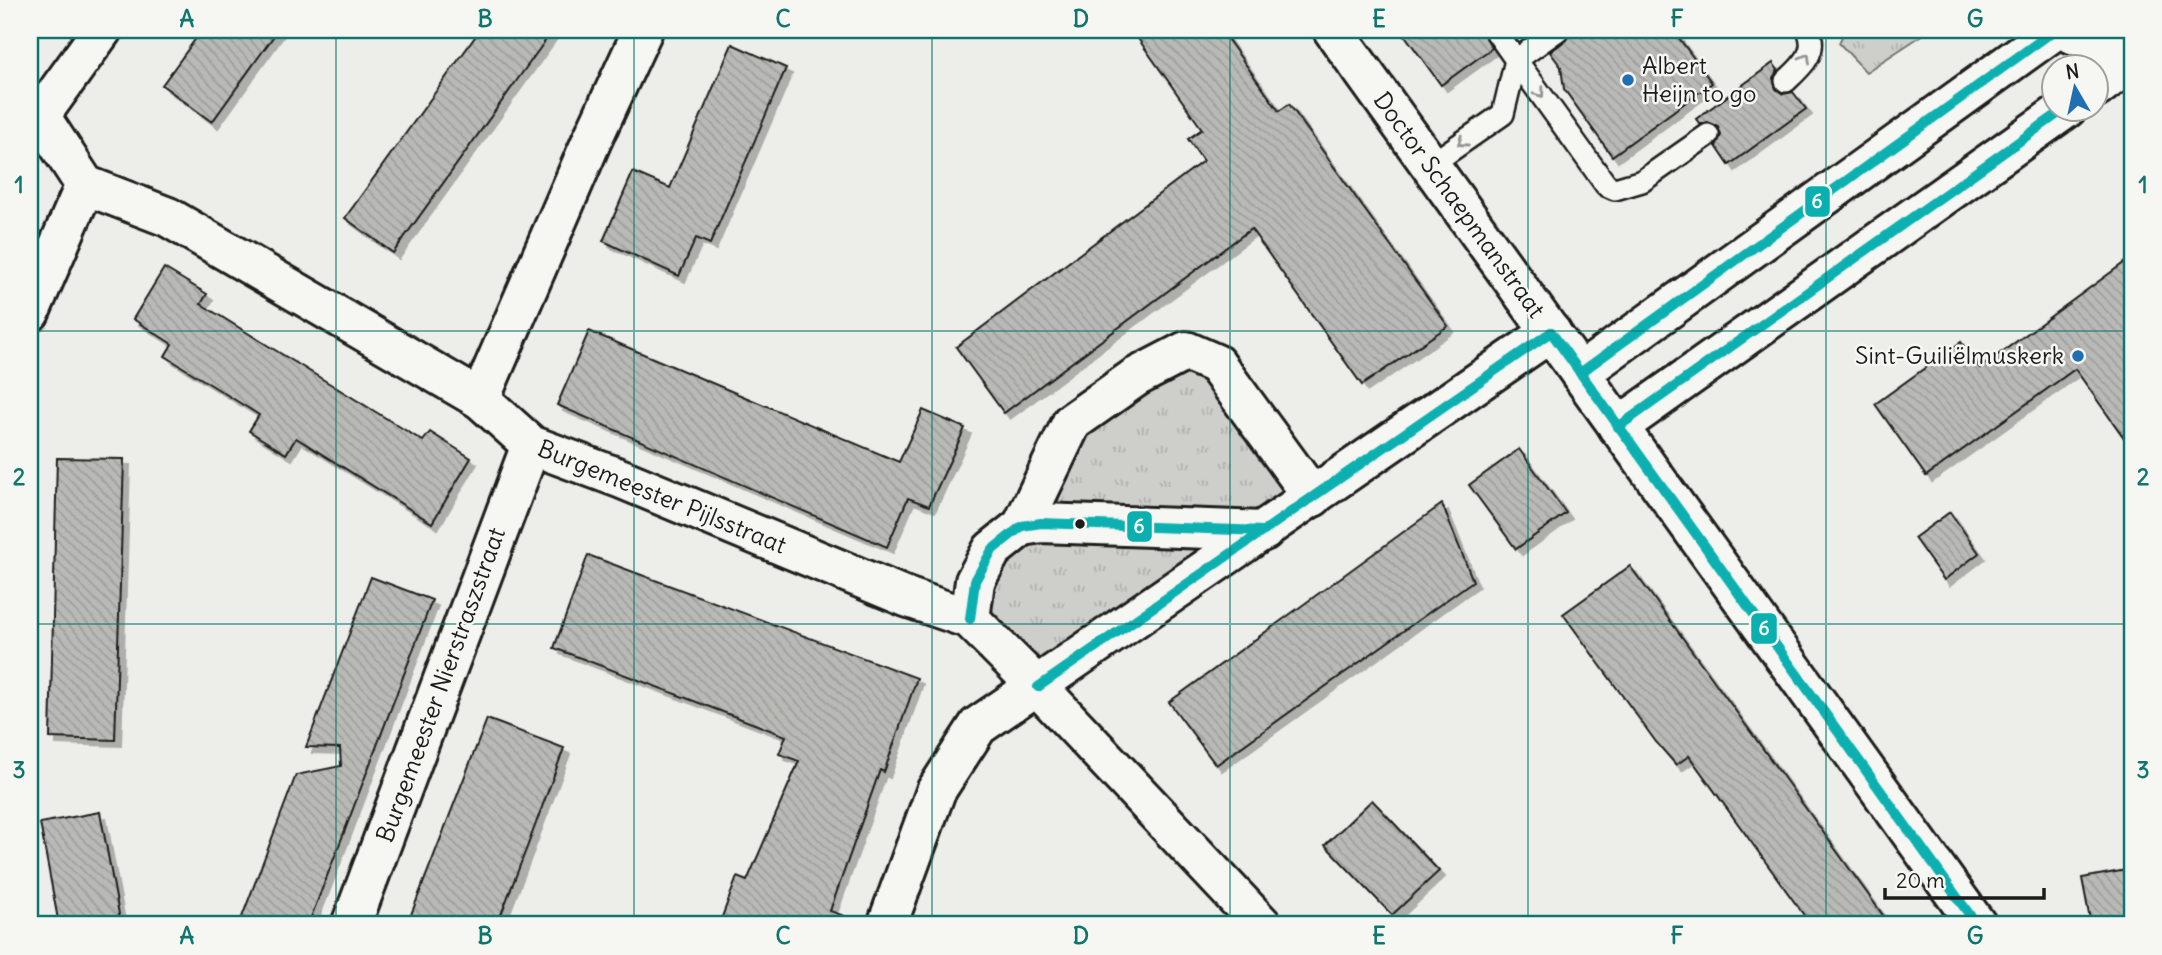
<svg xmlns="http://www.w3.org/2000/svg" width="2162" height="955" font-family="Delius,sans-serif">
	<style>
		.grass { fill: url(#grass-tufts); stroke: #757574; stroke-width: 2 }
		.building { fill: url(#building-back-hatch); stroke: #1c1c1c; stroke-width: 2; filter: url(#shadow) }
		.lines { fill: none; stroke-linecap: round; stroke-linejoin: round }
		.service-casing { stroke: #1c1c1c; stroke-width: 26 }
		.minor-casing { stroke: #1c1c1c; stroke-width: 44 }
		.secondary-casing { stroke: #1c1c1c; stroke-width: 44 }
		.service { stroke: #f6f6f2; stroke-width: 21 }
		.minor { stroke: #f6f6f2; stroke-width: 38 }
		.secondary { stroke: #f6f6f2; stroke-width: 38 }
		.bus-1-casing { stroke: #f6f6f2; stroke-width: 16 }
		.bus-1 { stroke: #0ab0b0; stroke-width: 10 }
		.oneway { stroke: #949492 }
		.grid { fill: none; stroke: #0f766e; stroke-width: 2; stroke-opacity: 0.55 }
		.poi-dot { fill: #1f6fb2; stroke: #f6f6f2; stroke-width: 2.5 }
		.bus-dot { fill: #1c1c1c; stroke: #f6f6f2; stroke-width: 2.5 }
		.labels { text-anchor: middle; stroke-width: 5; stroke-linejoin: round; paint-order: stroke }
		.poi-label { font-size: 24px; fill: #1c1c1c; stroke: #f6f6f2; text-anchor: start }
		.street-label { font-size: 24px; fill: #1c1c1c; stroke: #f6f6f2 }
		.line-badge { stroke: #f6f6f2; stroke-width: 2.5 }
		.badge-label { font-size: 19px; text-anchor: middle; font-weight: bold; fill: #fff }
		.neatline { fill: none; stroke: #0f766e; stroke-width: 2.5 }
		.grid-label { font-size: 23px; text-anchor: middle; font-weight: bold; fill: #0f766e }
	</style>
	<defs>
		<pattern id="grass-tufts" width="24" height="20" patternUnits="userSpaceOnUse" patternTransform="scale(1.75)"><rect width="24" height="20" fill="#cececb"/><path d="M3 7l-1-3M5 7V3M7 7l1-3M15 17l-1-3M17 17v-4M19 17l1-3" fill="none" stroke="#b0b0ae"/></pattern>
		<pattern id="building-back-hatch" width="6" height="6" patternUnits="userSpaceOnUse" patternTransform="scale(1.75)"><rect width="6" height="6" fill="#b9b9b6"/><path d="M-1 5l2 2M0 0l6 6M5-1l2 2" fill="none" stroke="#9e9e9c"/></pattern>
		<filter id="shadow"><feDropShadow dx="6" dy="6" stdDeviation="0" flood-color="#0004"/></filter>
	</defs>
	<rect width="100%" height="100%" fill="#edede9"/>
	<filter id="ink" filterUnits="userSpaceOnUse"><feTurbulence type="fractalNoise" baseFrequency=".0143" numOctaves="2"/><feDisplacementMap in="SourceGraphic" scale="14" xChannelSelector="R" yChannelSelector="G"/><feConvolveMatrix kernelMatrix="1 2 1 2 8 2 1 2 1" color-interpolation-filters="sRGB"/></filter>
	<g filter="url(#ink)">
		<!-- grass -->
		<g class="grass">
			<path d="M1845,30H1930L1866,72L1839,43Z"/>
			<path d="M1187,365L1216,380L1296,494L1040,676L986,616L989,576L1086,429Z"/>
		</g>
		<!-- building -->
		<g class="building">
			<path d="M202,30H278L212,122L162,85Z"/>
			<path d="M480,30H553L393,253L345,218Z"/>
			<path d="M1132,30H1221L1279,111L1289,104L1448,326L1362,385L1251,229L1004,413L956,347L1203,161L1188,139L1202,129Z"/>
			<path d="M1401,30H1482L1492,48L1441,85Z"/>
			<path d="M1571,30H1673L1712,83L1612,156L1564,89L1561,67L1550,52L1566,40Z"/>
			<path d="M732,44L786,68L710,244L696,238L679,276L603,241L633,172L670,188Z"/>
			<path d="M1773,63L1778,70L1773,78L1776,89L1783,94L1793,92L1806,109L1729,165L1716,146L1721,135L1718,127L1708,122L1700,124L1696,119Z"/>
			<path d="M2132,257V449L2075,369L1926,476L1875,404L1961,342L1980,368Z"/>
			<path d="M164,268L207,294L201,304L275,350L423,441L430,432L471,458L432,523L296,438L286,454L249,431L259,415L165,356L172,344L133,319Z"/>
			<path d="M589,331L899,462L923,410L965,428L929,506L908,498L887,547L557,405Z"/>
			<path d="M1519,449L1566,513L1516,549L1469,485Z"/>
			<path d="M57,458L124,459L115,740L50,738Z"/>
			<path d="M1442,504L1473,581L1216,765L1169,702Z"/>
			<path d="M1950,512L1979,553L1944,580L1914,538Z"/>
			<path d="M588,555L917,678L884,772L880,770L830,911L855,920L854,925H719L737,877L747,881L799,761L779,754L786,736L554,648Z"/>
			<path d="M1630,566L1709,674L1890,925H1811L1689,756L1676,765L1656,742L1563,614Z"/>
			<path d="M371,577L432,600L345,830L308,925H239L296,775L341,766L340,748L306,747Z"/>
			<path d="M487,719L564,748L529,842L497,925H407Z"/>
			<path d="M1372,800L1439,871L1392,915L1325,845Z"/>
			<path d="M100,812L121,925H59L40,823Z"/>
			<path d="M2132,869V925H2091L2082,878Z"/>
		</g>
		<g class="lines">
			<defs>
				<g id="service">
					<path d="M1558,30L1516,60L1606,185L1615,189L1642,181L1708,135"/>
					<path d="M1786,81C1801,67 1819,52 1808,30"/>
					<path d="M1430,165L1503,114L1516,60L1495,30"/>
				</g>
				<g id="minor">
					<path d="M1333,30L1977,925"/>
					<path d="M2096,88L2132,61"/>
					<path d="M30,109L40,116L85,185L168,217L480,399L531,445L622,479L906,597L970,619L1038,687L1262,925"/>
					<path d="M40,116L102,30"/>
					<path d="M30,312L85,185"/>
					<path d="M1580,373L2055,30"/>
					<path d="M480,399L592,140L643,30"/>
					<path d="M1618,427L2067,108"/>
					<path d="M1022,526L1041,523L1264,531"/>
					<path d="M970,619L975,581L992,550L1022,526L1072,422L1136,377L1186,351L1216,364L1313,497"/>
					<path d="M351,925L531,445"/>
					<path d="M887,925L936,791L978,726L1551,332"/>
				</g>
				<path id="secondary" d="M2064,30L2132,60"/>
			</defs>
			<!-- service casing -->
			<use href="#service" class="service-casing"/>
			<!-- minor casing -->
			<use href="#minor" class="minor-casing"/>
			<!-- secondary casing -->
			<use href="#secondary" class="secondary-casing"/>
			<!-- service -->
			<use href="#service" class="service"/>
			<!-- minor -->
			<use href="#minor" class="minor"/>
			<!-- secondary -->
			<use href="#secondary" class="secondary"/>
			<defs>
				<g id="bus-1">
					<path d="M1551,332L1977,925"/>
					<path d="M1580,373L2055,30"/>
					<path d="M1618,427L2066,108"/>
					<path d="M970,619L975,581L992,550L1022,526L1041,523L1264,531"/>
					<path d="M1038,687L1551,332"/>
				</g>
			</defs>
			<!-- bus-1 casing -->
			<use href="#bus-1" class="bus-1-casing"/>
			<!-- bus-1 -->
			<use href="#bus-1" class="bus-1"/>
		</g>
		<!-- one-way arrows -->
		<defs><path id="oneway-chevron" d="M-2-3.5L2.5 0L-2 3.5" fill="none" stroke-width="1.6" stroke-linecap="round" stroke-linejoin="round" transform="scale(1.75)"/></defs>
		<g class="oneway">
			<use href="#oneway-chevron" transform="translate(1806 58) rotate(-60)"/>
			<use href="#oneway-chevron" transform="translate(1540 93) rotate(54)"/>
			<use href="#oneway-chevron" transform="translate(1462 142) rotate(145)"/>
		</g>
	</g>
	<!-- grid -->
	<path class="grid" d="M336,30V925M634,30V925M932,30V925M1230,30V925M1528,30V925M1826,30V925M30,331H2132M30,624H2132"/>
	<!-- markers -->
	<g class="poi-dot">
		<circle cx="1628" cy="80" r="7"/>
		<circle cx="2078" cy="356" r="7"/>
	</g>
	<circle class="bus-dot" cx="1080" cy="524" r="6"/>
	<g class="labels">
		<!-- poi labels -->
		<g class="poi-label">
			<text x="1642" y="74">Albert<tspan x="1642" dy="28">Heijn to go</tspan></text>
			<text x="2064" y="364" text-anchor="end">Sint-Guiliëlmuskerk</text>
		</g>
		<!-- street labels -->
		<g class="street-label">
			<text transform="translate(1459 205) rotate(54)" y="8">Doctor Schaepmanstraat</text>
			<text transform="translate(662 497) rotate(22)" y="8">Burgemeester Pijlsstraat</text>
			<text transform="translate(441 685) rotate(-70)" y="8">Burgemeester Nierstraszstraat</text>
		</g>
	</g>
	<g class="line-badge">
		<rect x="1804" y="185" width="27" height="33" rx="7" fill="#0ab0b0"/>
		<rect x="1126" y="510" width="27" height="33" rx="7" fill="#0ab0b0"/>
		<rect x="1750" y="612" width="28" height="33" rx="7" fill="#0ab0b0"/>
	</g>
	<g class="badge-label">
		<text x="1817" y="208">6</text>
		<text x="1139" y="533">6</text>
		<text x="1764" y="635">6</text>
	</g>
	<!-- margin -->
	<rect width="2162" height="955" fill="none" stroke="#f6f6f2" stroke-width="77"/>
	<!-- north arrow -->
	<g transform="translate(2075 88) rotate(351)"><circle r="33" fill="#f6f6f2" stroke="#9f9f9c" stroke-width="2"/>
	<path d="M0-5L12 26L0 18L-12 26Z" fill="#1f6fb2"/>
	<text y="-10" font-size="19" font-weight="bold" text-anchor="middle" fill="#1c1c1c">N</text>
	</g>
	<!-- scale -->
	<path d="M1885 888v10h159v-10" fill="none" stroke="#1c1c1c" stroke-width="3.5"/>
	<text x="1896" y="888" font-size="21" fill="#1c1c1c" stroke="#f6f6f2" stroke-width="5" paint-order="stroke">20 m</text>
	<rect x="38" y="38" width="2086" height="878" class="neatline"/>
	<g class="grid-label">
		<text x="187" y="27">A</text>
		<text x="485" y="27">B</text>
		<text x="783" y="27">C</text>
		<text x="1081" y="27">D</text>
		<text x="1379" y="27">E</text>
		<text x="1677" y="27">F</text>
		<text x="1975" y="27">G</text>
		<text x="19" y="193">1</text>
		<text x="2143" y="193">1</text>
		<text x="19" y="485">2</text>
		<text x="2143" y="485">2</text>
		<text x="19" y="778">3</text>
		<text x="2143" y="778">3</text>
		<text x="187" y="944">A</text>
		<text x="485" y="944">B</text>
		<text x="783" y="944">C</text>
		<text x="1081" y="944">D</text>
		<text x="1379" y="944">E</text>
		<text x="1677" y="944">F</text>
		<text x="1975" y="944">G</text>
	</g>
</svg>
